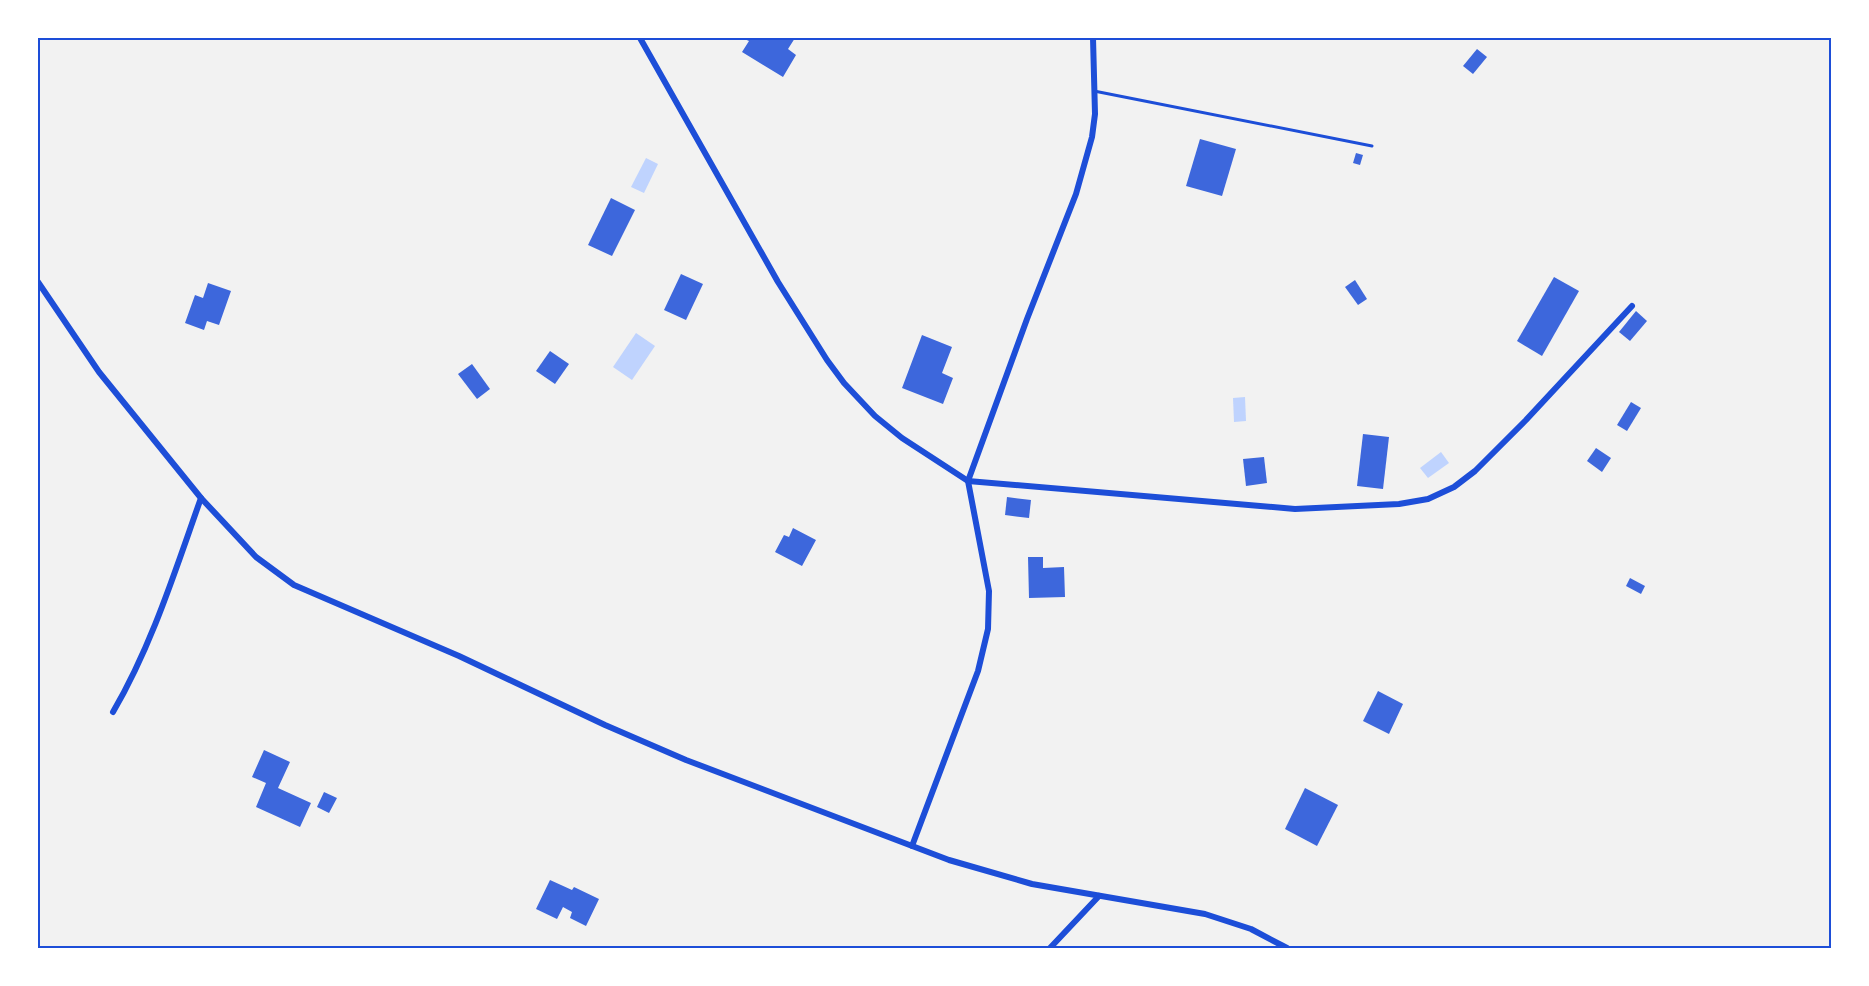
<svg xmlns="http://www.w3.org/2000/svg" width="1869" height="986" font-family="Cabin,sans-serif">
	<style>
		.water { fill: #bfd3fe }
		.building { fill: #3d67dc }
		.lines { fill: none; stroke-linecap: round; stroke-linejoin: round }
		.service { stroke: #1d4ed8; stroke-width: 3 }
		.minor { stroke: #1d4ed8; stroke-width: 6 }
		.neatline { fill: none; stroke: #1d4ed8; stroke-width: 2 }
	</style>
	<rect width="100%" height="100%" fill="#f2f2f2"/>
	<!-- water -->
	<g class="water">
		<path d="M646,158L658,164L644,193L631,187Z"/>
		<path d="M636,333L655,346L632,380L613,367Z"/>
		<path d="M1245,397L1246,421L1234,422L1233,398Z"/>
		<path d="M1441,452L1449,463L1428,478L1420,468Z"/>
	</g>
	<!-- building -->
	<g class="building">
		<path d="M742,38H795L788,49L796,55L783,77L742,52L749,41Z"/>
		<path d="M1477,49L1487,57L1473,74L1463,66Z"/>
		<path d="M1200,139L1236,149L1222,196L1186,186Z"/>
		<path d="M1356,153L1363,155L1360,165L1353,163Z"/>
		<path d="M611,198L635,210L612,256L588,245Z"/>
		<path d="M681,274L703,284L686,320L664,310Z"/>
		<path d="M1554,277L1579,291L1542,356L1517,341Z"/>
		<path d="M1355,280L1367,299L1358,305L1345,287Z"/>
		<path d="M208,283L231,291L219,325L207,321L204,330L185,323L195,295L203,298Z"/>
		<path d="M1636,311L1647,321L1630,341L1619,332Z"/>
		<path d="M922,335L952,347L942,373L953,378L943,404L902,388Z"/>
		<path d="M550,351L569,364L555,384L536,371Z"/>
		<path d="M472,364L490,389L477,399L458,374Z"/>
		<path d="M1631,402L1641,408L1627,431L1617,425Z"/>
		<path d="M1363,434L1389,437L1383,489L1357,486Z"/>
		<path d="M1596,448L1611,458L1602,472L1587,461Z"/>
		<path d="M1264,457L1267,483L1246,486L1243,459Z"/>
		<path d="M1007,497L1031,500L1029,518L1005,515Z"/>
		<path d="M793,528L816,540L802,566L775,552L784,535L789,537Z"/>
		<path d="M1028,557H1043V568L1064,567L1065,597L1029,598Z"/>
		<path d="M1630,578L1645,586L1641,594L1626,586Z"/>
		<path d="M1378,691L1403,704L1389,734L1363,721Z"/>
		<path d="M264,750L290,762L278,788L311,803L300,827L256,807L266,783L252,777Z"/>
		<path d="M1305,788L1338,805L1317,846L1285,829Z"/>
		<path d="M324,792L337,798L329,813L317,807Z"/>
		<path d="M550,880L572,890L574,887L599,899L586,926L570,918L572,912L563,907L557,919L536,909Z"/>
	</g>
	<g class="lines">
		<!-- service -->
		<path class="service" d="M1094,91L1372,146"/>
		<!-- minor -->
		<g class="minor">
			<path d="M640,38L778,282L827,360L844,383L875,416L902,438L968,481L1295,509L1399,504L1428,499L1454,487L1475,471L1526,420L1632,306"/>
			<path d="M38,282L99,372L201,498L256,557L294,585L459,656L605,725L686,760L949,860L1032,884L1205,914L1251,929L1287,948"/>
			<path d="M113,712C152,645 175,571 201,498"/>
			<path d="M912,846L978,671L988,629L989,591L968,481L1027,319L1076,194L1092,137L1095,114L1093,38"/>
			<path d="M1050,948L1099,896"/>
		</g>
	</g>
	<!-- border -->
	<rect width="1869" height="986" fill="none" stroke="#ffffff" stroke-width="78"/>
	<rect x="39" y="39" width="1791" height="908" class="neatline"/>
</svg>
